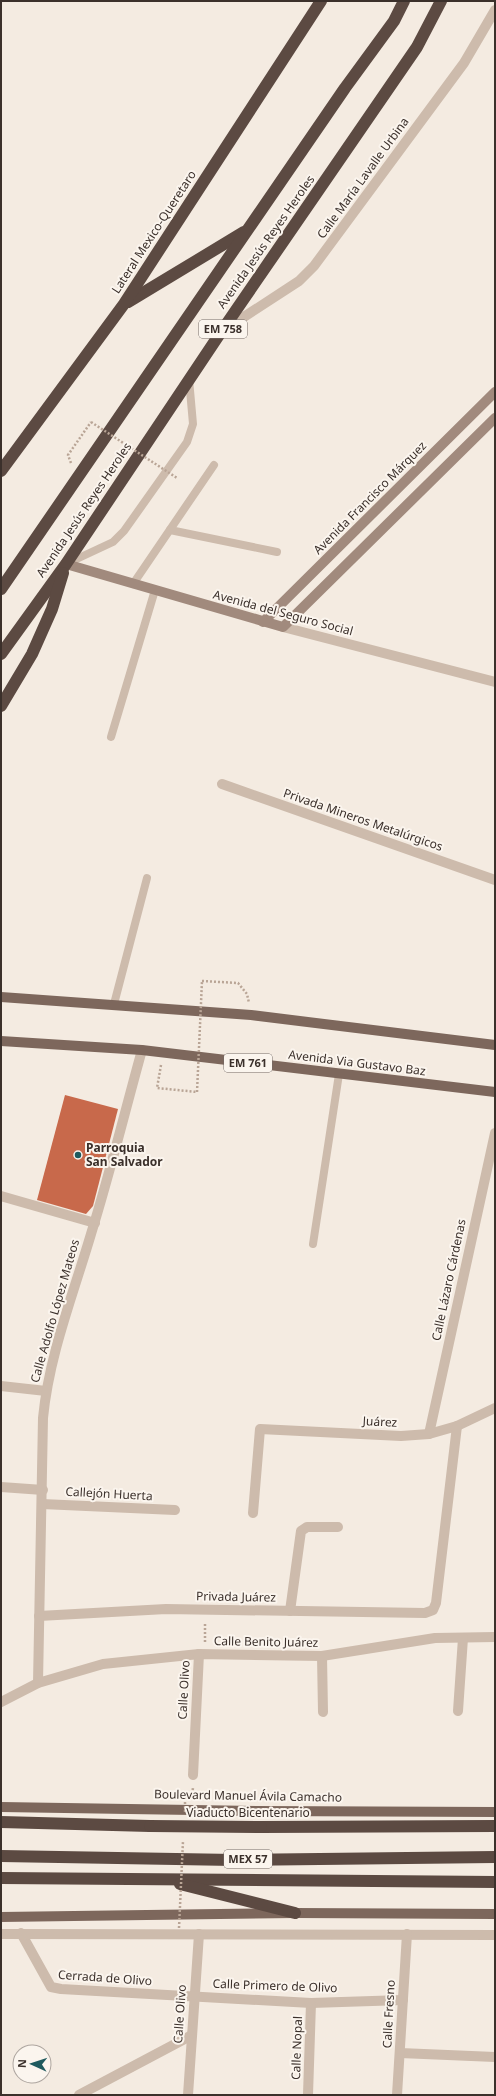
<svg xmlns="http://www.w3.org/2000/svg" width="496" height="2096" font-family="'Noto Sans',sans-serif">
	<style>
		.building { fill: #c8694b }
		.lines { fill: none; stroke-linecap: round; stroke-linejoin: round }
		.path { stroke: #b9a596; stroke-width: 2.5; stroke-dasharray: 2 2; stroke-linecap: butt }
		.lane { stroke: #cdbbac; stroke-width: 8 }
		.street { stroke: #cdbbac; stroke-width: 10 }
		.secondary { stroke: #a18a7d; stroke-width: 10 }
		.primary { stroke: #7d675c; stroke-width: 10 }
		.highway { stroke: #5c4a42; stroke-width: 12 }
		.path-bridge { stroke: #b9a596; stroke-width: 2.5; stroke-dasharray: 2 2; stroke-linecap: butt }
		.highway-bridge { stroke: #5c4a42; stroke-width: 12 }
		.poi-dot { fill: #1f5a5e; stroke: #fbf5ee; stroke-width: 1.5 }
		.labels { text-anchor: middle; stroke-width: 4; stroke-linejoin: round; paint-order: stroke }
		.shield { fill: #fbf5ee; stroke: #756b66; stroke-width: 1 }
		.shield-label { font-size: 11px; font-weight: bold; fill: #3b302b }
		.street-label { font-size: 12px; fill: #3b302b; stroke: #fbf5ee }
		.poi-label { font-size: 12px; font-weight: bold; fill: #3b302b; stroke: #fbf5ee; text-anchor: start }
	</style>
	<rect width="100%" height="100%" fill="#f4ebe1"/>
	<!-- building -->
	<path class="building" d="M65,1095L118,1109L93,1206L86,1214L37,1200Z"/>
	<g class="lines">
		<!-- path -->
		<g class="path">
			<path d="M71,463L68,455L91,422"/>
			<path d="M202,981L238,983L247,994L249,1003"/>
			<path d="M161,1065L157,1088L197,1092"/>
			<path d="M205,1642V1623"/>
			<path d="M192,1798L193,1787"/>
		</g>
		<!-- lane -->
		<g class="lane">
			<path d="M170,530L277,552"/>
			<path d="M68,563L113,542L124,531L187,442L193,424L189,379"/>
			<path d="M133,584L214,465"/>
			<path d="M111,737L155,590"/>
			<path d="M114,1004L147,878"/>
			<path d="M313,1244L339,1074"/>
		</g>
		<!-- street -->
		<g class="street">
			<path d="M224,330L299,281L314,266L464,63L495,10"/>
			<path d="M283,627L495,682"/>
			<path d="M222,784L495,880"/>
			<path d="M1,1196L95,1223"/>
			<path d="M1,1386L46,1391"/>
			<path d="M429,1434L495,1133"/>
			<path d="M1,1487L43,1490"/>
			<path d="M42,1504L175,1510"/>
			<path d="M253,1513L260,1429L401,1436L429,1434L457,1426L495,1408"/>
			<path d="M290,1611L301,1531L307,1527H338"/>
			<path d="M39,1616L166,1609L425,1613L433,1610L436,1603L457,1426"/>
			<path d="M322,1656L323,1712"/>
			<path d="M38,1683L43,1418C49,1355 73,1295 91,1234C110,1173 125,1111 142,1050"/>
			<path d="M1,1702L38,1683L103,1664L199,1654L322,1656L435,1638L495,1637"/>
			<path d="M458,1711L463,1638"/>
			<path d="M193,1775L199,1654"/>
			<path d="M21,1933L51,1987L61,1989L311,2003L403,2000"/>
			<path d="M1,1934L495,1935"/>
			<path d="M400,2053L495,2057"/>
			<path d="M79,2095L192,2035"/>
			<path d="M188,2095L199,1934"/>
			<path d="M308,2095L311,2003"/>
			<path d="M397,2095L407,1934"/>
		</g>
		<!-- secondary -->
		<g class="secondary">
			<path d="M66,564L283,627L495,418"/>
			<path d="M263,622L495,392"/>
		</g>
		<!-- primary -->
		<g class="primary">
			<path d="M1,997L251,1015L495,1045"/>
			<path d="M1,1041L142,1050L495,1092"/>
			<path d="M1,1807L258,1811L495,1812"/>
			<path d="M1,1917L295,1913L495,1914"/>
		</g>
		<!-- highway -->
		<g class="highway">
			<path d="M128,302L244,232"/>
			<path d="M1,471L124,304L321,1"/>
			<path d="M1,589L345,88L394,21L404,1"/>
			<path d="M1,654L66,564L221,332L417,47L441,1"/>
			<path d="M1,706L32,654L52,609L63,573"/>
			<path d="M1,1822L150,1826"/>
			<path d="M261,1827L495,1826"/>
			<path d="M1,1856L234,1860L495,1857"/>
			<path d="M1,1878L495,1882"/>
			<path d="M180,1884L295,1913"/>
		</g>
		<!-- path-bridge -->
		<g class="path-bridge">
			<path d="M91,422L177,478"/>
			<path d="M197,1092L202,981"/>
			<path d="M185,1812V1800"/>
			<path d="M179,1928L183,1841"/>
		</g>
		<!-- highway-bridge -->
		<path class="highway-bridge" d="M150,1826L261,1827"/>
	</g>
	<!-- markers -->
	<circle class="poi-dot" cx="78" cy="1155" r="4"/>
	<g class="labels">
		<!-- shield labels -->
		<g class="shield">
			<rect x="199" y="320" width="48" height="18" rx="3"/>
			<rect x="224" y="1054" width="48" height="18" rx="3"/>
			<rect x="224" y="1850" width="48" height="18" rx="3"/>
		</g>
		<g class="shield-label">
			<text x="223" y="333">EM 758</text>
			<text x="248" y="1067">EM 761</text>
			<text x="248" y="1863">MEX 57</text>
		</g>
		<!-- street labels -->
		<g class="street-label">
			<text transform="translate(363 178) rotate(-54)" y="4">Calle María Lavalle Urbina</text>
			<text transform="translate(154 232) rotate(-57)" y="4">Lateral Mexico-Queretaro</text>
			<text transform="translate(266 242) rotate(-55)" y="4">Avenida Jesús Reyes Heroles</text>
			<text transform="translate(370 498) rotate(-45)" y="4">Avenida Francisco Márquez</text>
			<text transform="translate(84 510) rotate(-56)" y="4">Avenida Jesús Reyes Heroles</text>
			<text transform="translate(283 613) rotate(15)" y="4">Avenida del Seguro Social</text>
			<text transform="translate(363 820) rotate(19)" y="4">Privada Mineros Metalúrgicos</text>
			<text transform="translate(357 1063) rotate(7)" y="4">Avenida Via Gustavo Baz</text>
			<text transform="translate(449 1280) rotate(-78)" y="4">Calle Lázaro Cárdenas</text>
			<text transform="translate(55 1311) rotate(-74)" y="4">Calle Adolfo López Mateos</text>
			<text transform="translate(380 1422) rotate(3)" y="4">Juárez</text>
			<text transform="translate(109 1494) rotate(3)" y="4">Callejón Huerta</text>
			<text transform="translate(236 1597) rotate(1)" y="4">Privada Juárez</text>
			<text transform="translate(266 1642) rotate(1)" y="4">Calle Benito Juárez</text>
			<text transform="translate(184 1690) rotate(-87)" y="4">Calle Olivo</text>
			<text transform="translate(248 1796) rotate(1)" y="4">Boulevard Manuel Ávila Camacho</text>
			<text x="248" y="1817">Viaducto Bicentenario</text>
			<text transform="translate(105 1978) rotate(4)" y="4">Cerrada de Olivo</text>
			<text transform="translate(275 1986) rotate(2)" y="4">Calle Primero de Olivo</text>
			<text transform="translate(180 2014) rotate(-86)" y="4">Calle Olivo</text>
			<text transform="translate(389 2014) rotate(-87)" y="4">Calle Fresno</text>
			<text transform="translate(297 2048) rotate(-88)" y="4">Calle Nopal</text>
		</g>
		<!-- poi labels -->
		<g class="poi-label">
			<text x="86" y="1152">Parroquia<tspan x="86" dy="14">San Salvador</tspan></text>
		</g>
	</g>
	<!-- border -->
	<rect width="496" height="2096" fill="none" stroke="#3b302b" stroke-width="4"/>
	<!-- north arrow -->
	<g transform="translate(32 2064) rotate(273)"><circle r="19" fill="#fbf5ee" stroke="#aea6a0"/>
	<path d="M0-3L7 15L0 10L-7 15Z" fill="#1f5a5e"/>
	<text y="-6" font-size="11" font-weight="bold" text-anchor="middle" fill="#3b302b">N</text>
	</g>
</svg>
